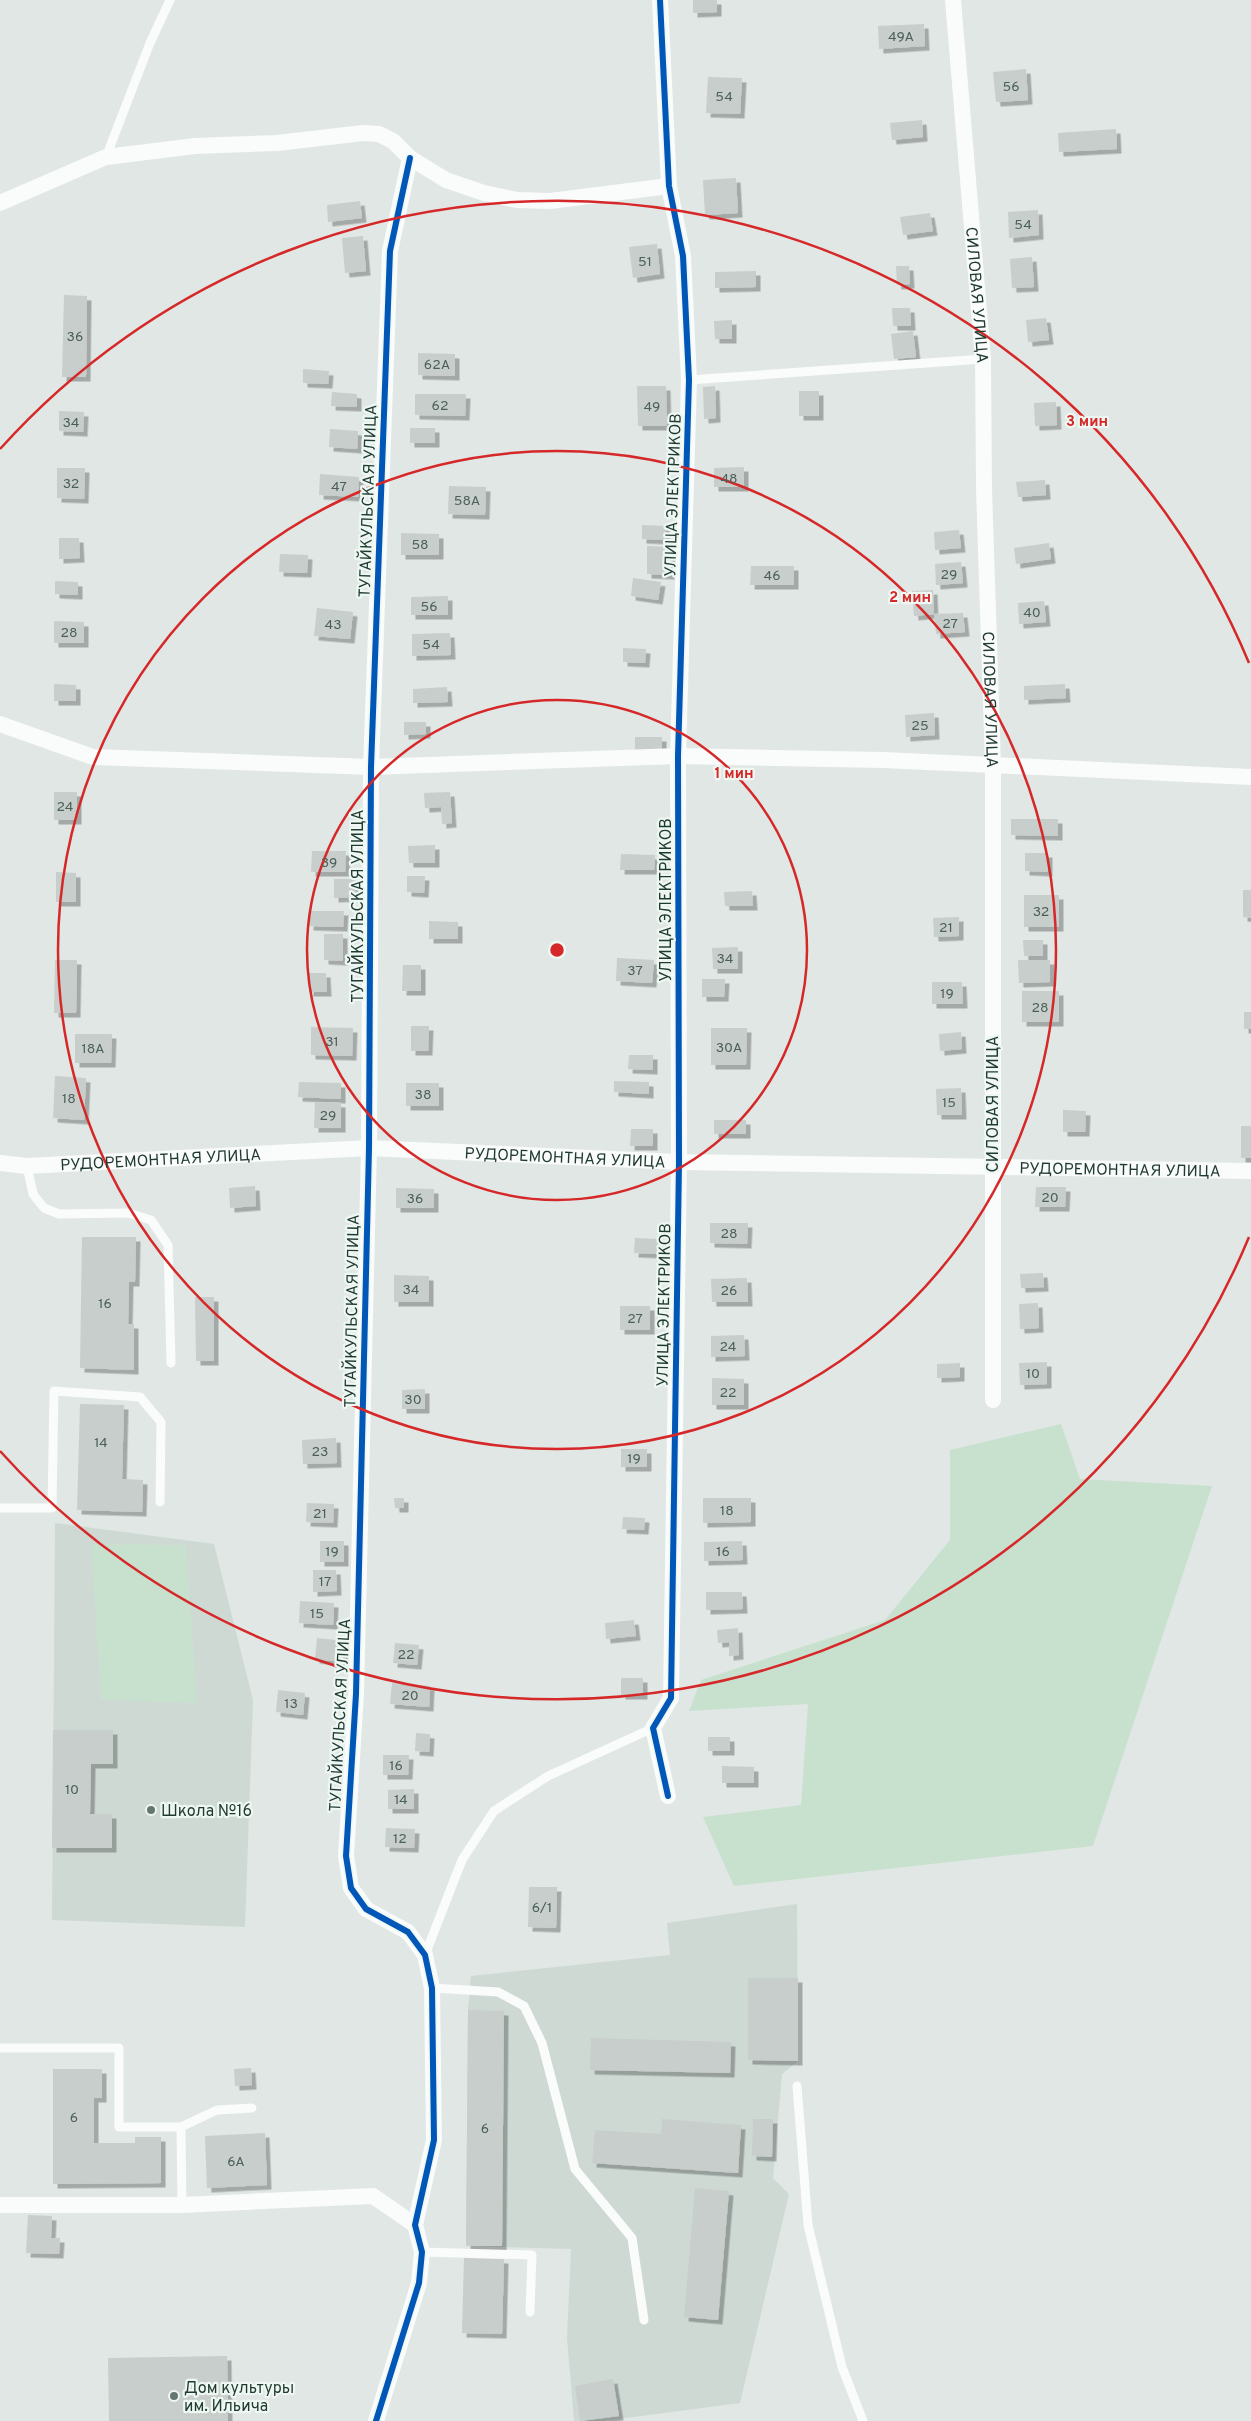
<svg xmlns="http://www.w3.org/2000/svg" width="1251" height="2421" font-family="Overpass,sans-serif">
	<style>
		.built { fill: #ced9d4 }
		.green { fill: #c8e1cf }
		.building { fill: #c8cecb; filter: url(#shadow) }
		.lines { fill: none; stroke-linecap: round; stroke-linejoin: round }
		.lane { stroke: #fafbfb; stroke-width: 9 }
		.street { stroke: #fafbfb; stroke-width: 16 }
		.cycleway-casing { stroke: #eef7f2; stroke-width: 9 }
		.cycleway { stroke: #0057b8; stroke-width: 6 }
		.ring { fill: none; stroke: #d62828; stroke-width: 2.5 }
		.poi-dot { fill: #637770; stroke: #eef7f2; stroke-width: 2 }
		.labels { text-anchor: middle; stroke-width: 4.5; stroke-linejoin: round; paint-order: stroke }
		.number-label { font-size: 14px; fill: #4a6058 }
		.street-label { font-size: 16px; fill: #1f3a31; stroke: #eef7f2 }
		.poi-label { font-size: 16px; fill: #1f3a31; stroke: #eef7f2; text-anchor: start }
		.centre { fill: #d62828; stroke: #eef7f2; stroke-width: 2.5 }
		.ring-label { font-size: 15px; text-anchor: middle; font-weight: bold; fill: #d62828; stroke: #eef7f2; stroke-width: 4.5; stroke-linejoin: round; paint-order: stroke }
	</style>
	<defs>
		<filter id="shadow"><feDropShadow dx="4.5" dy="4.5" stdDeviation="0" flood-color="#0004"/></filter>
	</defs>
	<rect width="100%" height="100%" fill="#e0e7e4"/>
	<!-- built -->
	<g class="built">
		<path d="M55,1523L214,1544L253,1700L245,1927L52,1920Z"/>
		<path d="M797,1904L798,2061L782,2074L773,2178L789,2194L740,2403L603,2421H574L567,2338L571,2249L466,2246L468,2010L471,1976L670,1955L667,1923Z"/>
	</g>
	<!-- green -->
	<g class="green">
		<path d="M1061,1424L1080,1479L1212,1486L1093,1846L734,1886L703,1817L801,1805L808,1704L689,1711L701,1680L885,1620L950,1540V1450Z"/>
		<path d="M91,1544L186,1545L197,1703L101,1700Z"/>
	</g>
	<!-- building -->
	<g class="building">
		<path d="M693,0H717V12L693,13Z"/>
		<path d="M924,24L925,46L879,49L878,26Z"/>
		<path d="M1026,69L1028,100L996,102L993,72Z"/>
		<path d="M708,77L742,78L740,114L706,113Z"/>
		<path d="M922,120L923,137L892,140L890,123Z"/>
		<path d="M1116,129L1117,149L1059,152L1058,133Z"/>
		<path d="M736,178L738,213L705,215L703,180Z"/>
		<path d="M360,201L362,218L328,222L327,205Z"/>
		<path d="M1038,210L1039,235L1009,238L1008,212Z"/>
		<path d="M930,213L933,231L903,235L900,217Z"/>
		<path d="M363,236L366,271L345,273L342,238Z"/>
		<path d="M657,244L660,274L633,278L629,247Z"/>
		<path d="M1032,257L1034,287L1012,288L1010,259Z"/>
		<path d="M896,266H909L910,284L897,285Z"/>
		<path d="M756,271V287L715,288V272Z"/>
		<path d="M64,295L87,296L86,377H62Z"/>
		<path d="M892,308H910L911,326H893Z"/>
		<path d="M1046,318L1049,340L1028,342L1026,320Z"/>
		<path d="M732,320V339H715L714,321Z"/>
		<path d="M913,331L916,357L894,359L891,334Z"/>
		<path d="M418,353L455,354V376L418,375Z"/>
		<path d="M303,369L329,371L328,384L303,383Z"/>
		<path d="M637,386H666L667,426H638Z"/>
		<path d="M715,386L716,418L704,419L703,387Z"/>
		<rect x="799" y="391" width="20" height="25"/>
		<path d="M332,392L357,394V407L331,406Z"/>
		<path d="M415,394H466L465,416L415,415Z"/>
		<path d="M1056,402L1057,425L1035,426L1034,403Z"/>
		<path d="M59,411L84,412L83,432L59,431Z"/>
		<rect x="410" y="428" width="25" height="15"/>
		<path d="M330,429L358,431L357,449L329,447Z"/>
		<path d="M744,467V487H714V468Z"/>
		<path d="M57,468H85L84,499L57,498Z"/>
		<path d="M320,474L359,477L358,497L319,495Z"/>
		<path d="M1045,480L1046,495L1018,497L1016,482Z"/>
		<path d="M449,486L486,487L485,515L448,514Z"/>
		<path d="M642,525L666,526L665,540L642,539Z"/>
		<path d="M959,530L961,548L935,550L934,532Z"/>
		<path d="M401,533L439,534V555H401Z"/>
		<path d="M59,538H79L80,558L59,559Z"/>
		<path d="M1049,543L1051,559L1016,564L1014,548Z"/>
		<path d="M647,546L671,547L670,575L647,574Z"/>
		<path d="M280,554L308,555L307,573L279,572Z"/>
		<path d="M961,562L963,583L936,585L935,564Z"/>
		<path d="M751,566H794V585H750Z"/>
		<path d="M633,578L661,582L658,600L631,596Z"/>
		<path d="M55,581L78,582V595L55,594Z"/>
		<path d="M933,590L934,614L914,616L912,591Z"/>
		<path d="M448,596V615H411V597Z"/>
		<path d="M1044,601L1046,622L1019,624L1018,603Z"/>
		<path d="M317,608L353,612L350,639L314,636Z"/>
		<path d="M963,613L965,632L936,634L934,614Z"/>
		<path d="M54,621L84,622V643H54Z"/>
		<path d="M450,633L451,655L412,656V634Z"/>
		<path d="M623,648L646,649L645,663L623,662Z"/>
		<path d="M54,684L76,685V701H54Z"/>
		<path d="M1065,684L1066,698L1024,700V686Z"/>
		<path d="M447,687L448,702L413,703V689Z"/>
		<path d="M934,713L935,735L906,737L905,715Z"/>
		<path d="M404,722H426V734L404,735Z"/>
		<rect x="635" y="737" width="27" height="15"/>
		<rect x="54" y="792" width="23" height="28"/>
		<path d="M450,792L452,823L442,824L441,807L425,808L424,793Z"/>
		<path d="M1011,819H1058V836L1011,835Z"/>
		<path d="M435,845V863H409L408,846Z"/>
		<path d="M312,851H346L345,872H311Z"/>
		<path d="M1025,853H1048V872L1025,871Z"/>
		<path d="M621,854L655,855L654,870H620Z"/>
		<path d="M56,872L76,873V902H56Z"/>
		<path d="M407,876H425L424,893L407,892Z"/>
		<path d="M334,879H356V897L334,898Z"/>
		<path d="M1243,890H1251V918L1243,917Z"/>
		<path d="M752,891L753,906H725L724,892Z"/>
		<rect x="1024" y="895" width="35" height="32"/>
		<path d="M310,911H344L343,927L309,926Z"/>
		<path d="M959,917V936L934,937L933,918Z"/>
		<path d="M429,921L458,922V939H429Z"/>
		<path d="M324,934H343V961L324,960Z"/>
		<path d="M1023,940H1043V956H1024Z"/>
		<path d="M738,947V969H713L712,948Z"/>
		<path d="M617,958L654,960L652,983L616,981Z"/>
		<path d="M55,960H77L76,1013H54Z"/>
		<path d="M1018,960H1050V982L1019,983Z"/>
		<path d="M403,965H421V991H402Z"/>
		<path d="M309,973H326L327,992H309Z"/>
		<path d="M702,979H725L724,997H702Z"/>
		<path d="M932,982H962L963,1004H932Z"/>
		<rect x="1022" y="991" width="37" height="31"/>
		<rect x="1244" y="1012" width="7" height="17"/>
		<path d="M411,1026H429L428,1051H411Z"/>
		<path d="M311,1027L353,1028L352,1056L311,1055Z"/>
		<path d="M711,1028H747L746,1065H711Z"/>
		<path d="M961,1032L962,1049L940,1051L939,1034Z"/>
		<path d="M75,1034H112L111,1063H75Z"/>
		<path d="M629,1055H653V1070L628,1069Z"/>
		<path d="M55,1076L86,1078L84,1120L53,1118Z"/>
		<path d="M614,1081L649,1082V1094L614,1092Z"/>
		<path d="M299,1082L341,1083V1099L298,1097Z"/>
		<rect x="406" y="1083" width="33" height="23"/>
		<path d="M961,1088L962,1115H937L936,1089Z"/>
		<path d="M315,1102L341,1103V1128H314Z"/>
		<path d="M1063,1110L1086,1111L1085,1132H1063Z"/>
		<rect x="714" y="1120" width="32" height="14"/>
		<rect x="1241" y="1126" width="10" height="32"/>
		<path d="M631,1129H653V1146H630Z"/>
		<path d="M255,1186L256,1206L230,1208L229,1188Z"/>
		<path d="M1036,1187H1066L1065,1207H1035Z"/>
		<path d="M396,1188L434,1189V1208H396Z"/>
		<path d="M710,1223H748L747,1244L710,1243Z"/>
		<path d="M82,1237H136L135,1282H129L128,1324H134V1370L80,1368Z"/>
		<path d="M635,1238L659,1239L658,1254L634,1253Z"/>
		<path d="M1043,1273L1044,1287L1021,1288L1020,1274Z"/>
		<path d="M394,1275L429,1276V1302H394Z"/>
		<path d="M747,1278L748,1302H712L711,1279Z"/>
		<path d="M195,1297H214V1361H196Z"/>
		<path d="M1038,1303L1039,1328L1020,1329L1019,1304Z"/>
		<rect x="620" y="1306" width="30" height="24"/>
		<path d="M744,1335L745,1356L711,1357V1336Z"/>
		<path d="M1047,1362V1384L1020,1385L1019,1363Z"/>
		<path d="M960,1363V1377L937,1378V1364Z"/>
		<path d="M712,1378L744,1379V1405H712Z"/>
		<path d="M425,1389V1409H402V1390Z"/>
		<path d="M80,1404L124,1405L122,1479L143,1480L142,1512L77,1510Z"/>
		<path d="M336,1438L337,1463L303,1464L302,1440Z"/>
		<rect x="621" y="1449" width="26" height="18"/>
		<path d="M394,1498H404V1508H395Z"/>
		<path d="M703,1498H751V1522L703,1523Z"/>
		<path d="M307,1503L334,1504L333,1523L306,1522Z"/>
		<path d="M623,1517L645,1518L644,1530L622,1529Z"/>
		<rect x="320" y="1541" width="24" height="21"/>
		<path d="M742,1541L743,1560L704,1561V1542Z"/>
		<path d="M313,1570H336L337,1591L313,1592Z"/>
		<path d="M706,1592H742L743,1609L706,1610Z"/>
		<path d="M300,1601L334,1603L333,1625L299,1623Z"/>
		<path d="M634,1620L636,1636L606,1639L605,1623Z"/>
		<path d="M738,1628L739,1655L729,1656V1642L718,1643L717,1630Z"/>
		<path d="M317,1638L345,1641L342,1662L315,1659Z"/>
		<path d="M395,1643L419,1645L417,1665L393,1663Z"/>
		<rect x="621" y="1678" width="22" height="17"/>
		<path d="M392,1683L430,1686L429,1707L390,1704Z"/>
		<path d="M278,1690L305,1693L303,1715L276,1712Z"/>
		<path d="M53,1730H113V1764H91L90,1814H112V1848H52Z"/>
		<path d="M416,1733L430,1734L429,1752L415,1751Z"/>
		<rect x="708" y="1737" width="22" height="14"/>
		<path d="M383,1755H409L408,1775H383Z"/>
		<path d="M722,1766L754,1767V1783H722Z"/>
		<path d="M414,1789V1809H388V1790Z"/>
		<path d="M386,1828L415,1829L414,1848L385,1847Z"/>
		<path d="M529,1887H557L556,1928L528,1927Z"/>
		<path d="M748,1978H798V2061L748,2060Z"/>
		<path d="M468,2010L504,2011L502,2246H466Z"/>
		<path d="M591,2038L731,2042L730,2073L590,2070Z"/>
		<path d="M251,2068L252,2085L235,2086L234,2069Z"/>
		<path d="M53,2069H102V2098H94V2143H135V2137H161V2183L53,2184Z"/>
		<path d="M662,2119L741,2125L738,2173L592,2163L595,2130L661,2134Z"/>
		<path d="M753,2119H773L772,2157L752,2156Z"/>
		<path d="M265,2133L267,2185L207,2188L205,2136Z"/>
		<path d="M695,2188L729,2191L718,2320L684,2317Z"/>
		<path d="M28,2215L52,2216L51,2238H60L59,2254L26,2253Z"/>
		<path d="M464,2258L504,2259L502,2334L462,2333Z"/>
		<path d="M227,2356L228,2421H109L108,2358Z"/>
		<path d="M613,2379L619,2416L580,2421L575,2386Z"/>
	</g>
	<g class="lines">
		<!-- lane -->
		<g class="lane">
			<path d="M106,157L150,43L170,0"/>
			<path d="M689,380L983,359"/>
			<path d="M27,1166L33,1194L44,1208L59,1214L128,1213L151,1220L168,1245L171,1363"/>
			<path d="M0,1508H52L54,1391L140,1397L161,1422L160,1502"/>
			<path d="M425,1955L462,1860L494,1811L548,1776L653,1728"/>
			<path d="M432,1988L498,1992L524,2006L542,2043L575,2169L632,2238L644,2320"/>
			<path d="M0,2048H119V2127H181L182,2205"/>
			<path d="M797,2086L808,2225L842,2367L863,2421"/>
			<path d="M181,2127L217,2110L252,2108"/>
			<path d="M422,2252L532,2255L530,2312"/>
		</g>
		<!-- street -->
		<g class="street">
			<path d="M660,0L669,186L683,256L689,380L678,756L679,1162L671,1698L653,1728L668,1796"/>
			<path id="s1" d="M953,0L983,359L984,488L993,765V1400"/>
			<path d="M0,203L106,157L195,146L277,143L363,133L379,134L393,141L410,158L446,180L484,193L517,200L550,201L669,186"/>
			<path d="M0,724L93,757L371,767L678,756L884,760L1251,777"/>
			<path id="s2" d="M0,1163L27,1166L369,1148L679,1162L1251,1171"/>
			<path d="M0,2205H182L373,2196L415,2225"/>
			<path d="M376,2421L419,2283L422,2252L415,2225L434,2140L432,1988L425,1955L408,1932L366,1909L351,1888L346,1856L356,1694L369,1148L371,767L390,251L410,158"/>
		</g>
		<defs>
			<g id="cycleway">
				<path d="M660,0L669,186L683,256L689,380L678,756L679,1162L671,1698L653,1728L668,1796"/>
				<path d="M376,2421L419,2283L422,2252L415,2225L434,2140L432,1988L425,1955L408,1932L366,1909L351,1888L346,1856L356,1694L369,1148L371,767L390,251L410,158"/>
			</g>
		</defs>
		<!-- cycleway casing -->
		<use href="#cycleway" class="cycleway-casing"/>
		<!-- cycleway -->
		<use href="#cycleway" class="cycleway"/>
	</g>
	<!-- distance rings -->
	<g class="ring">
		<circle cx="557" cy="950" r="250"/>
		<circle cx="557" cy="950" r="499"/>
		<path d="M1249 1237A749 749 0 0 1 0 1451M0 449A749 749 0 0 1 1249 663"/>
	</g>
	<!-- markers -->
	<g class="poi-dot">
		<circle cx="151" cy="1810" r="5"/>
		<circle cx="174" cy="2396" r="5"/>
	</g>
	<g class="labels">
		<!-- number labels -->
		<g class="number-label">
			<text x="901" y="41">49А</text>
			<text x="1011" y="91">56</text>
			<text x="724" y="101">54</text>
			<text x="1023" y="229">54</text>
			<text x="645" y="266">51</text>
			<text x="75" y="341">36</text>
			<text x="437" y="369">62А</text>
			<text x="440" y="410">62</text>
			<text x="652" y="411">49</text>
			<text x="71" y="427">34</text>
			<text x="729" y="483">48</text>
			<text x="71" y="488">32</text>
			<text x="339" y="491">47</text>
			<text x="467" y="505">58А</text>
			<text x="420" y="549">58</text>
			<text x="949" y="579">29</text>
			<text x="772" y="580">46</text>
			<text x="429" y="611">56</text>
			<text x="1032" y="617">40</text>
			<text x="950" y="628">27</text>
			<text x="333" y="629">43</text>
			<text x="69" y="637">28</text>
			<text x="431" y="649">54</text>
			<text x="920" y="730">25</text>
			<text x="65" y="811">24</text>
			<text x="329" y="867">39</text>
			<text x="1041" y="916">32</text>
			<text x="946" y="932">21</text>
			<text x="725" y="963">34</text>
			<text x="635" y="975">37</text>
			<text x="947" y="998">19</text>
			<text x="1040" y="1012">28</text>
			<text x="332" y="1046">31</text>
			<text x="729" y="1052">30А</text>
			<text x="93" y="1053">18А</text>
			<text x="423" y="1099">38</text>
			<text x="69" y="1103">18</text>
			<text x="949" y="1107">15</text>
			<text x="328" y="1120">29</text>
			<text x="1050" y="1202">20</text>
			<text x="415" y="1203">36</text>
			<text x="729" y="1238">28</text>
			<text x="411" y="1294">34</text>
			<text x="729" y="1295">26</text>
			<text x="105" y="1308">16</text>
			<text x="635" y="1323">27</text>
			<text x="728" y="1351">24</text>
			<text x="1033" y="1378">10</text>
			<text x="728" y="1397">22</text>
			<text x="413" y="1404">30</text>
			<text x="101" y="1447">14</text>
			<text x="320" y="1456">23</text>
			<text x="634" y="1463">19</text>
			<text x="727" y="1515">18</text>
			<text x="320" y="1518">21</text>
			<text x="332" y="1556">19</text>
			<text x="723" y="1556">16</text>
			<text x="325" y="1586">17</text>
			<text x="317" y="1618">15</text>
			<text x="406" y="1659">22</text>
			<text x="410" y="1700">20</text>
			<text x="291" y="1708">13</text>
			<text x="396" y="1770">16</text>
			<text x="72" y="1794">10</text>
			<text x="401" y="1804">14</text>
			<text x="400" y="1843">12</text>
			<text x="542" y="1912">6/1</text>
			<text x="74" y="2122">6</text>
			<text x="485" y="2133">6</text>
			<text x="236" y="2166">6А</text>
		</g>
		<!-- street labels -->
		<g class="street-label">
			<text dy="6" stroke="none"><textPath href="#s1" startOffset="296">СИЛОВАЯ УЛИЦА</textPath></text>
			<text transform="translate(672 495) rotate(-88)" y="6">УЛИЦА ЭЛЕКТРИКОВ</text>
			<text transform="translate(367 501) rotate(-88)" y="6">ТУГАЙКУЛЬСКАЯ УЛИЦА</text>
			<text dy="6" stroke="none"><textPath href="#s1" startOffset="701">СИЛОВАЯ УЛИЦА</textPath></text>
			<text transform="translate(665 900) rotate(-90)" y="6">УЛИЦА ЭЛЕКТРИКОВ</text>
			<text transform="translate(357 906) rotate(-90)" y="6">ТУГАЙКУЛЬСКАЯ УЛИЦА</text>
			<text transform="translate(992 1104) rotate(-90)" y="6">СИЛОВАЯ УЛИЦА</text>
			<text dy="6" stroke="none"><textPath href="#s2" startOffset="566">РУДОРЕМОНТНАЯ УЛИЦА</textPath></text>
			<text dy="6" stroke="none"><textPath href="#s2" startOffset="161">РУДОРЕМОНТНАЯ УЛИЦА</textPath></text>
			<text dy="6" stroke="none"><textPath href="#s2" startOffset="1121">РУДОРЕМОНТНАЯ УЛИЦА</textPath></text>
			<text transform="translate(663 1305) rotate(-89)" y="6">УЛИЦА ЭЛЕКТРИКОВ</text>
			<text transform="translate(351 1311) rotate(-89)" y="6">ТУГАЙКУЛЬСКАЯ УЛИЦА</text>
			<text transform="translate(339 1715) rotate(-87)" y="6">ТУГАЙКУЛЬСКАЯ УЛИЦА</text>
		</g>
		<!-- poi labels -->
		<g class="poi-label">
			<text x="161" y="1816">Школа №16</text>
			<text x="184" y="2393">Дом культуры<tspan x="184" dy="18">им. Ильича</tspan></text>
		</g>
	</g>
	<circle cx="557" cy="950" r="8" class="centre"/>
	<g class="ring-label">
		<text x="1087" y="426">3 мин</text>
		<text x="910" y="602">2 мин</text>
		<text x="734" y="778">1 мин</text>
	</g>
</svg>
